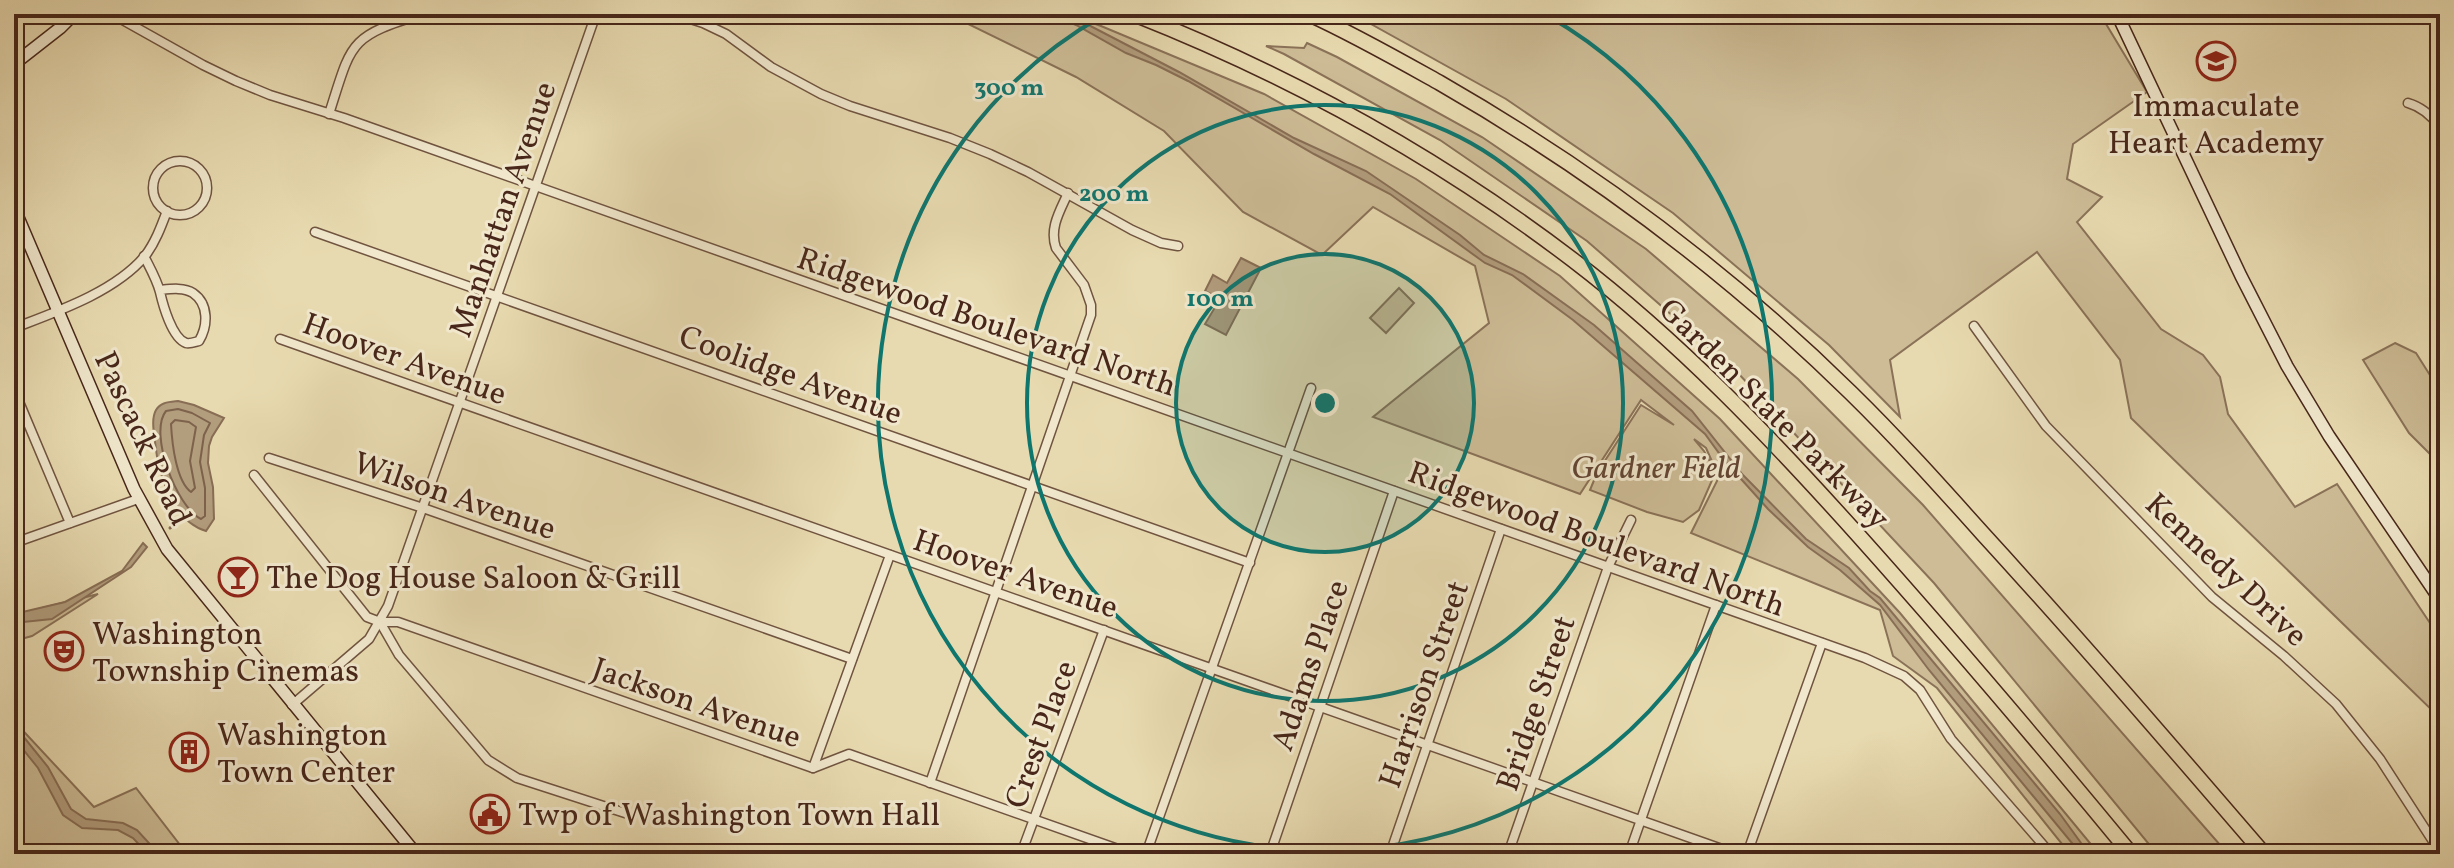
<svg xmlns="http://www.w3.org/2000/svg" width="2454" height="868" font-family="Vollkorn,serif">
	<style>
		.green { fill: #cdbc96; stroke: #8a7258; stroke-width: 2 }
		.water { fill: #b29d7d; stroke: #886e55; stroke-width: 2 }
		.lines { fill: none; stroke-linecap: round; stroke-linejoin: round }
		.shore { stroke: #7d624c; stroke-width: 2 }
		.stream { stroke: #886e55; stroke-width: 3 }
		.street-casing { stroke: #705440; stroke-width: 11 }
		.secondary-casing { stroke: #48271a; stroke-width: 14 }
		.highway-casing { stroke: #48271a; stroke-width: 17 }
		.street { stroke: #f0e7cc; stroke-width: 8 }
		.secondary { stroke: #f0e7cc; stroke-width: 11 }
		.highway { stroke: #e8dab0; stroke-width: 14 }
		.ring { fill: none; stroke: #0f766e; stroke-width: 4 }
		.labels { text-anchor: middle; stroke-width: 6; stroke-linejoin: round; paint-order: stroke }
		.poi-label { font-size: 32px; fill: #48271a; stroke: #f0e7cc; text-anchor: start }
		.street-label { font-size: 32px; fill: #48271a; stroke: #f0e7cc }
		.park-label { font-size: 32px; font-style: italic; fill: #634533; stroke: #f0e7cc }
		.centre { fill: #0f766e; stroke: #f0e7cc; stroke-width: 4 }
		.ring-label { font-size: 24px; text-anchor: middle; font-weight: bold; fill: #0f766e; stroke: #f0e7cc; stroke-width: 6; stroke-linejoin: round; paint-order: stroke }
	</style>
	<rect width="100%" height="100%" fill="#e8dab0"/>
	<filter id="stains"><feTurbulence type="fractalNoise" baseFrequency=".0025" numOctaves="4"/><feColorMatrix values="0 0 0 0 .2 0 0 0 0 .09 0 0 0 0 .02 0 0 0 .5 -.17"/></filter>
	<radialGradient id="worn" r=".72"><stop offset=".6" stop-color="#630" stop-opacity="0"/><stop offset="1" stop-color="#630" stop-opacity=".3"/></radialGradient>
	<!-- green -->
	<g class="green">
		<path d="M893,14H1068L1101,26L1264,94L1416,179L1560,276L1720,419L1900,613L2099,854H2070L1937,688L1893,656L1880,610L1691,533L1719,477L1706,448L1694,439L1704,451L1712,465L1713,478L1699,510L1683,522L1647,512L1590,490L1597,473L1641,405L1674,425L1641,400L1580,494L1373,417L1489,323L1475,266L1373,207L1322,255L1243,212L1164,131L1076,77L950,15L901,17Z"/>
		<path d="M1353,14H2100L2147,92L2073,144L2067,179L2102,197L2077,222L2161,329L2203,355L2220,377L2228,414L2295,507L2337,484L2440,638V718L2131,418L2120,360L2037,252L1890,360L1900,417L1829,345L1673,213L1506,99Z"/>
		<path d="M1307,43L1337,57L1482,137L1646,249L1798,379L1923,505L2228,854H2157L1934,583L1737,372L1587,241L1440,140L1284,54L1266,46L1304,48Z"/>
		<path d="M1399,288L1414,303L1386,333L1370,318Z"/>
		<path d="M2395,343L2416,353L2440,391V464L2409,433L2363,360Z"/>
		<path d="M98,594L32,636L14,641V615Z"/>
		<path d="M14,721L94,807L136,788L187,854H14Z"/>
	</g>
	<!-- water -->
	<g class="water">
		<path d="M1051,14H1065L1077,19L1179,72L1294,138L1366,171L1460,235L1484,255L1523,274L1594,325L1692,411L1743,475L1806,539L1849,568L1870,591L1880,598L2060,814L2089,854H2081L1929,670L1880,605L1840,570L1808,547L1768,509L1724,460L1705,434L1573,320L1512,275L1485,263L1390,194L1314,154L1188,81L1156,65L1126,53L1076,25Z"/>
		<path d="M1241,258L1261,268L1226,335L1205,324L1220,299L1205,291L1213,275L1227,283Z"/>
		<path d="M178,401L194,405L224,418L212,437L209,446L208,463L213,487L214,519L206,531C172,521 158,473 155,442C154,432 151,419 156,410C161,402 169,402 178,401Z"/>
		<path d="M143,543L147,547L131,567L52,619L14,623V614L65,602L122,571Z"/>
		<path d="M14,725L48,767L71,809L86,819L123,823L137,830L159,854H148L133,838L118,830L82,828L63,815L38,768L14,738Z"/>
	</g>
	<g class="lines">
		<!-- shore -->
		<g class="shore">
			<path d="M178,409L192,413L210,423L204,435L200,462L205,488V516L201,519C177,508 148,433 166,411Z"/>
			<path d="M175,420L189,422L196,427L190,461L195,488L191,492C176,481 172,443 171,424Z"/>
		</g>
		<!-- stream -->
		<path class="stream" d="M170,528L184,517"/>
		<defs>
			<g id="street">
				<path d="M112,14L203,65L236,81L270,95L344,118L1865,658L1904,676L1920,690L1951,739L2051,854"/>
				<path d="M675,14L703,23L726,34L771,67L821,94L850,106L950,138L990,154L1028,172L1132,230L1161,243L1178,246"/>
				<path d="M2408,103C2422,107 2431,115 2440,127"/>
				<path d="M329,114C352,42 348,37 422,14"/>
				<circle cx="180" cy="188" r="27"/>
				<path d="M315,232L1250,563"/>
				<path d="M144,256C150,268 157,280 160,292C163,305 172,338 186,343C190,344 195,342 199,341C208,326 209,304 193,293C184,287 170,289 160,290"/>
				<path d="M1974,326L2046,426L2212,597L2284,656L2336,704L2380,759L2440,852"/>
				<path d="M14,328C56,312 115,292 145,256C155,243 161,227 167,211"/>
				<path d="M280,339L1736,854"/>
				<path d="M14,390L70,523"/>
				<path d="M269,458L423,508L852,659"/>
				<path d="M254,475L367,617L380,622L399,655L488,760L517,778L625,813"/>
				<path d="M14,543L138,499"/>
				<path d="M380,622H398L813,768L849,754L1132,854"/>
				<path d="M292,705L369,639L388,606L596,14"/>
				<path d="M813,768L890,555"/>
				<path d="M930,783L1091,315V305L1084,285L1056,248C1049,228 1060,211 1068,193"/>
				<path d="M1021,854L1104,630"/>
				<path d="M1146,854L1311,388"/>
				<path d="M1270,854L1394,491"/>
				<path d="M1390,854L1501,529"/>
				<path d="M1508,854L1608,567L1631,520"/>
				<path d="M1629,854L1716,605"/>
				<path d="M1747,854L1822,643"/>
			</g>
			<g id="secondary">
				<path d="M2117,14L2241,276L2287,366L2329,436L2440,600"/>
				<path d="M14,64L60,28L74,14"/>
				<path d="M14,208L134,489L167,549L416,854"/>
			</g>
			<g id="highway">
				<path d="M1134,14C1291,76 1438,157 1573,260C1679,341 1770,437 1859,536C1952,640 2042,746 2131,854"/>
				<path d="M1309,14C1353,34 1397,59 1440,83C1588,168 1729,273 1851,393C1897,438 1940,486 1983,534C2079,639 2171,746 2264,854"/>
			</g>
		</defs>
		<!-- street casing -->
		<use href="#street" class="street-casing"/>
		<!-- secondary casing -->
		<use href="#secondary" class="secondary-casing"/>
		<!-- highway casing -->
		<use href="#highway" class="highway-casing"/>
		<!-- street -->
		<use href="#street" class="street"/>
		<!-- secondary -->
		<use href="#secondary" class="secondary"/>
		<!-- highway -->
		<use href="#highway" class="highway"/>
	</g>
	<!-- distance rings -->
	<circle cx="1325" cy="403" r="149" fill="#0f766e" fill-opacity=".12"/>
	<g class="ring">
		<circle cx="1325" cy="403" r="149"/>
		<circle cx="1325" cy="403" r="298"/>
		<path d="M1548 16A447 447 0 1 1 1102 16"/>
	</g>
	<!-- icons -->
	<defs>
		<symbol id="school-ring" viewBox="-11 -11 22 22"><circle r="9.5" fill="#f0e7cc" stroke="#8f2418" stroke-width="1.5"/><path d="M0-5L7-2L0 1L-7-2ZM-4 1L0 2.5L4 1V4Q0 6-4 4Z" fill="#8f2418"/></symbol>
		<symbol id="bar-ring" viewBox="-11 -11 22 22"><circle r="9.5" fill="#f0e7cc" stroke="#8f2418" stroke-width="1.5"/><path d="M-6-5H6L.8 .8V4.5H3.5V6h-7V4.5H-.8V.8Z" fill="#8f2418"/></symbol>
		<symbol id="theatre-ring" viewBox="-11 -11 22 22"><circle r="9.5" fill="#f0e7cc" stroke="#8f2418" stroke-width="1.5"/><path d="M-5-5.5Q0-4 5-5.5V0Q5 5 0 6Q-5 5-5 0ZM-3.3-2.5H-1v1.5H-3.3ZM1-2.5H3.3v1.5H1ZM-2.8 1Q0 5.5 2.8 1Z" fill="#8f2418"/></symbol>
		<symbol id="building-ring" viewBox="-11 -11 22 22"><circle r="9.5" fill="#f0e7cc" stroke="#8f2418" stroke-width="1.5"/><path d="M-4-6H4V6H1V3H-1V6H-4ZM-2.5-4.3h1.7v1.8h-1.7ZM.8-4.3h1.7v1.8H.8ZM-2.5-1h1.7V.8h-1.7ZM.8-1h1.7V.8H.8Z" fill="#8f2418"/></symbol>
		<symbol id="civic-ring" viewBox="-11 -11 22 22"><circle r="9.5" fill="#f0e7cc" stroke="#8f2418" stroke-width="1.5"/><path d="M-.6-6.5H3V-4.5H.6V-3L4-1V1h2V6H-6V1h2V-1L-.6-3ZM-1.2 2.5V6h2.4V2.5Z" fill="#8f2418"/></symbol>
	</defs>
	<g fill-rule="evenodd">
		<use href="#school-ring" x="2194" y="39" width="44" height="44"/>
		<use href="#bar-ring" x="216" y="555" width="44" height="44"/>
		<use href="#theatre-ring" x="42" y="629" width="44" height="44"/>
		<use href="#building-ring" x="167" y="730" width="44" height="44"/>
		<use href="#civic-ring" x="468" y="792" width="44" height="44"/>
	</g>
	<g class="labels">
		<!-- poi labels -->
		<g class="poi-label">
			<text x="2216" y="116" text-anchor="middle">Immaculate<tspan x="2216" dy="37">Heart Academy</tspan></text>
			<text x="266" y="588">The Dog House Saloon &amp; Grill</text>
			<text x="92" y="644">Washington<tspan x="92" dy="37">Township Cinemas</tspan></text>
			<text x="217" y="745">Washington<tspan x="217" dy="37">Town Center</tspan></text>
			<text x="518" y="825">Twp of Washington Town Hall</text>
		</g>
		<!-- street labels -->
		<g class="street-label">
			<text transform="translate(502 209) rotate(-71)" y="11">Manhattan Avenue</text>
			<text transform="translate(987 321) rotate(19)" y="11">Ridgewood Boulevard North</text>
			<text transform="translate(405 358) rotate(20)" y="11">Hoover Avenue</text>
			<text transform="translate(791 374) rotate(20)" y="11">Coolidge Avenue</text>
			<text transform="translate(1775 413) rotate(45)" y="11">Garden State Parkway</text>
			<text transform="translate(144 438) rotate(65)" y="11">Pascack Road</text>
			<text transform="translate(455 495) rotate(19)" y="11">Wilson Avenue</text>
			<text transform="translate(1597 538) rotate(20)" y="11">Ridgewood Boulevard North</text>
			<text transform="translate(2227 569) rotate(43)" y="11">Kennedy Drive</text>
			<text transform="translate(1016 573) rotate(19)" y="11">Hoover Avenue</text>
			<text transform="translate(1309 665) rotate(-71)" y="11">Adams Place</text>
			<text transform="translate(1423 684) rotate(-71)" y="11">Harrison Street</text>
			<text transform="translate(697 702) rotate(19)" y="11">Jackson Avenue</text>
			<text transform="translate(1535 703) rotate(-71)" y="11">Bridge Street</text>
			<text transform="translate(1040 734) rotate(-70)" y="11">Crest Place</text>
		</g>
		<!-- park labels -->
		<g class="park-label">
			<text x="1656" y="478">Gardner Field</text>
		</g>
	</g>
	<circle cx="1325" cy="403" r="12" class="centre"/>
	<g class="ring-label">
		<text x="1009" y="95">300 m</text>
		<text x="1114" y="201">200 m</text>
		<text x="1220" y="306">100 m</text>
	</g>
	<!-- margin -->
	<rect width="2454" height="868" fill="none" stroke="#e8dab0" stroke-width="48"/>
	<rect x="16" y="16" width="2422" height="836" fill="none" stroke="#48271a" stroke-width="4"/>
	<rect x="24" y="24" width="2406" height="820" fill="none" stroke="#48271a" stroke-width="2"/>
	<rect width="100%" height="100%" filter="url(#stains)"/>
	<rect width="100%" height="100%" fill="url(#worn)"/>
</svg>
